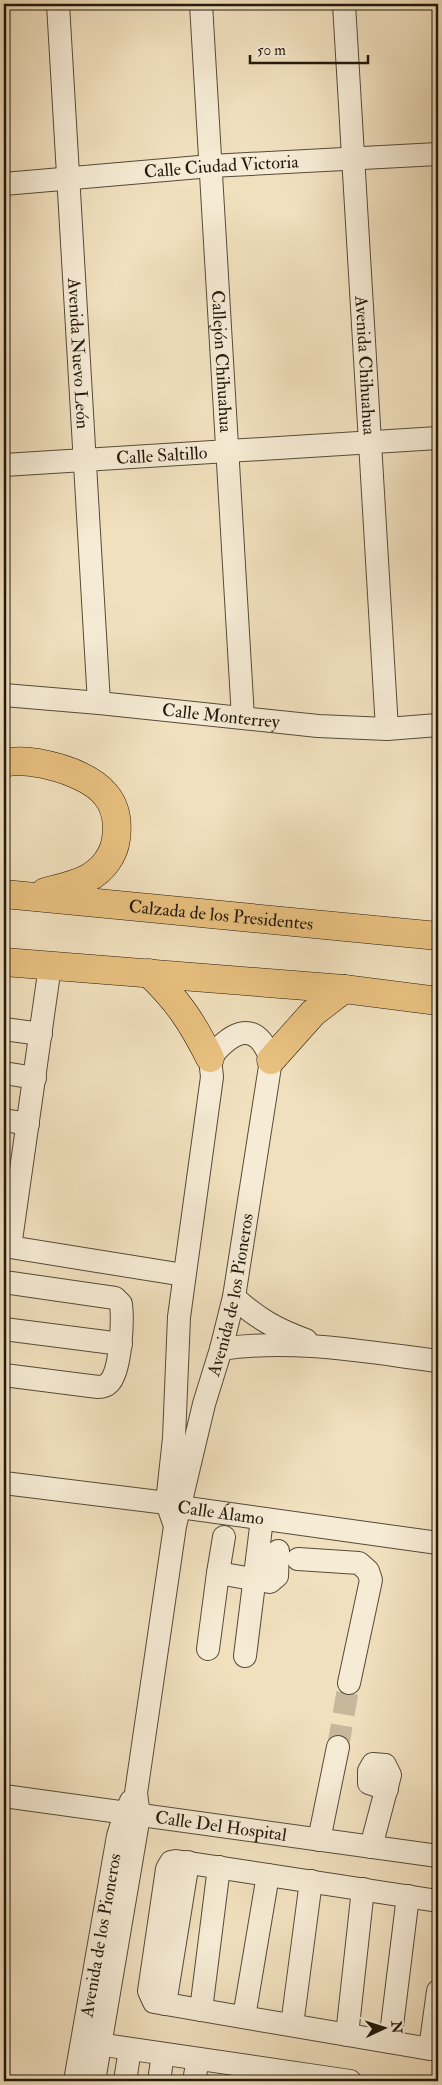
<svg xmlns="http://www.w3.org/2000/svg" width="442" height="2085" font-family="'IM FELL Double Pica',serif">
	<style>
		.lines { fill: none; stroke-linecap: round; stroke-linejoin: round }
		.minor-tunnel { stroke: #c8b89b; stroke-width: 22; stroke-dasharray: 22 11; stroke-linecap: butt }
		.minor-casing { stroke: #564b39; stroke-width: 24 }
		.highway-casing { stroke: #23190d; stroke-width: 29 }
		.minor { stroke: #f6ebd5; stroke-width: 22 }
		.highway { stroke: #e8c07f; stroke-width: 28 }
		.labels { text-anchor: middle; stroke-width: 4.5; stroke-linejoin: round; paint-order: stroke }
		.street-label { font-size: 18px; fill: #23190d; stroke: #f6ebd5 }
	</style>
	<rect width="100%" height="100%" fill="#f1e0be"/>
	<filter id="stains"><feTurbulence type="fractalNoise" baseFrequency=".004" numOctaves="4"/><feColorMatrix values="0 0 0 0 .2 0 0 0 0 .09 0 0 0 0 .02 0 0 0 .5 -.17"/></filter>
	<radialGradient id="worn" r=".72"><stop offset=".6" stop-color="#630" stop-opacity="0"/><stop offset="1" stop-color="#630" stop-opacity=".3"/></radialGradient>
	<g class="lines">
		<!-- minor-tunnel -->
		<path class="minor-tunnel" d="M338,1747L349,1683"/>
		<defs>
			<g id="minor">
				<path id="s1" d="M58,4L99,703"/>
				<path id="s2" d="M201,4L243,718"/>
				<path id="s3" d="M344,4L387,729"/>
				<path id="s4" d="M4,184L211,166L438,154"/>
				<path id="s5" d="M4,465L438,438"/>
				<path id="s6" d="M4,695L99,703L318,726L387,729L438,725"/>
				<path d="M50,966L10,1247L184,1275"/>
				<path d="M4,1029L41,1034"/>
				<path d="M4,1073L35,1078"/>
				<path d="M4,1120L28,1124"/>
				<path d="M234,1297C256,1318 278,1330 306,1340"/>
				<path d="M4,1329L121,1344"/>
				<path d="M221,1349C294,1338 366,1352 438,1361"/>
				<path d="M4,1375L98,1387C102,1387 106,1386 109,1383C121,1371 123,1321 121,1304L115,1298L4,1282"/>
				<path id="s7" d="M4,1483L167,1503L180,1507L438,1543"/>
				<path d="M298,1559L359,1563L368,1571L371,1580L349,1683"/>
				<path d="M218,1573L224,1537"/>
				<path d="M208,1649L218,1573L270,1582L277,1576L278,1551"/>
				<path d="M245,1656L262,1519"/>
				<path id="s8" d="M4,1796L438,1856"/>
				<path d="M319,1840L338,1747"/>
				<path d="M371,1847L390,1775L385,1765L373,1764L369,1771V1783L387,1789"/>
				<path d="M438,1901L176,1861L171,1862L167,1869L149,1991L154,2002L430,2049L438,1991"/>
				<path d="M165,2004L188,1862"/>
				<path d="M201,2010L219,1867"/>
				<path d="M244,2017L268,1875"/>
				<path d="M292,2025L311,1881"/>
				<path d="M347,2035L363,1889"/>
				<path d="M84,2042L350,2081"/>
				<path d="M390,2042L408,1896"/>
				<path id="s9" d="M75,2081L118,1836L125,1814L131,1801"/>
				<path id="s10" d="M94,2081L139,1816L136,1793L175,1526L204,1404L221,1349L234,1297L271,1060C256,1018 232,1031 210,1058L212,1077L179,1317L174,1438L167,1503L175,1526"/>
				<path d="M125,2081L130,2049"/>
				<path d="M159,2081L163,2054"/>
				<path d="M194,2081L198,2059"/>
			</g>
			<g id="highway">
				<path d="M4,763C31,756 88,772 106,795C116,807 118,824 116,839C114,855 103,870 88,878C75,885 60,888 45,892"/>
				<path id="s11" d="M4,894L438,936"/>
				<path d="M4,962L344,989L438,1001"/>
				<path d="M149,973C178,1001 192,1022 210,1058"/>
				<path d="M271,1060L313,1013L344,989"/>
			</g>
		</defs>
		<!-- minor casing -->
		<use href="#minor" class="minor-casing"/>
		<!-- highway casing -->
		<use href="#highway" class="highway-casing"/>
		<!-- minor -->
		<use href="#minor" class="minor"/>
		<!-- highway -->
		<use href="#highway" class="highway"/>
	</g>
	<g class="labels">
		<!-- street labels -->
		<g class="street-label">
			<text dy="6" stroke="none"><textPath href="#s4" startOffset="218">Calle Ciudad Victoria</textPath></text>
			<text dy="6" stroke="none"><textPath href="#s1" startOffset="350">Avenida Nuevo León</textPath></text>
			<text dy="6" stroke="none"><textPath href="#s2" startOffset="358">Callejón Chihuahua</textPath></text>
			<text dy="6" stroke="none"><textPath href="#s3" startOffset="362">Avenida Chihuahua</textPath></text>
			<text dy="6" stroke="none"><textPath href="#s5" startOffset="158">Calle Saltillo</textPath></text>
			<text dy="6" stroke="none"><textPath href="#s6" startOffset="218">Calle Monterrey</textPath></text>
			<text dy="6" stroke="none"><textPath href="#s11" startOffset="218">Calzada de los Presidentes</textPath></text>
			<text dy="6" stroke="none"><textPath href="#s10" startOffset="800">Avenida de los Pioneros</textPath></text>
			<text dy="6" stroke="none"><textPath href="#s7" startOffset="219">Calle Álamo</textPath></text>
			<text dy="6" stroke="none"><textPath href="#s8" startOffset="219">Calle Del Hospital</textPath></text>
			<text dy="6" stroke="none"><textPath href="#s9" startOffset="148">Avenida de los Pioneros</textPath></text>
		</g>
	</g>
	<!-- margin -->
	<rect width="442" height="2085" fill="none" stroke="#f1e0be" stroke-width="20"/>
	<rect x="5" y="5" width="432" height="2075" fill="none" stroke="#23190d" stroke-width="2.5"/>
	<rect x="10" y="10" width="422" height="2065" fill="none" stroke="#23190d"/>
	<!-- north arrow -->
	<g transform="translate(384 2028) rotate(86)" stroke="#f6ebd5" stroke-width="4" paint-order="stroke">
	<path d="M0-4L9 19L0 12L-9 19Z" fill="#23190d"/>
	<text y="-8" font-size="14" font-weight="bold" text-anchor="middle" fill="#23190d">N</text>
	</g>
	<!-- scale -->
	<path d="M250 55v8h118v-8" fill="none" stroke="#23190d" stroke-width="2.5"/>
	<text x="257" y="55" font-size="15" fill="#23190d" stroke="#f6ebd5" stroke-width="4" paint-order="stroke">50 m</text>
	<rect width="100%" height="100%" filter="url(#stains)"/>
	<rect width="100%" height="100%" fill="url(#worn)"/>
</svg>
